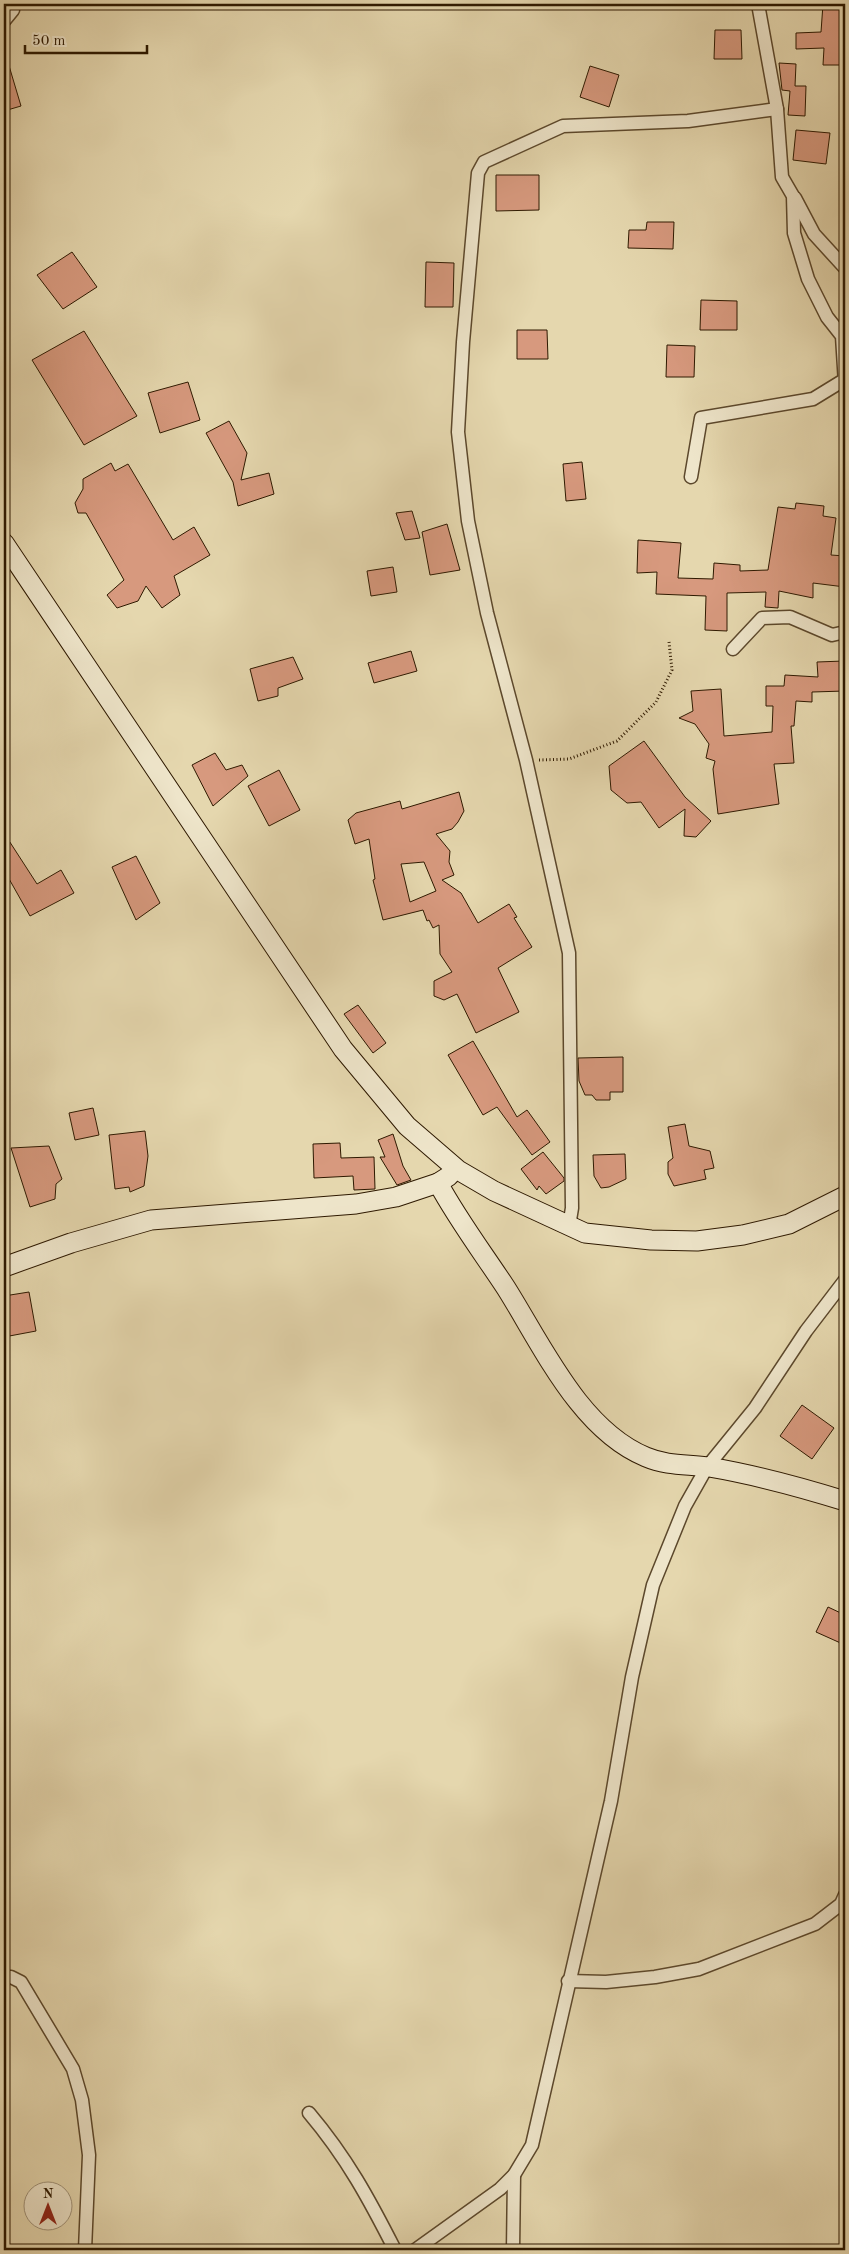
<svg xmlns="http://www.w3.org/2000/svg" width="849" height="2254" font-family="'Old Standard TT',serif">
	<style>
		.building { fill: #d7997e; stroke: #2e1900; fill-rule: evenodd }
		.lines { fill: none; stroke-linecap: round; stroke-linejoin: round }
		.street-casing { stroke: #5c482c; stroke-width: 15 }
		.secondary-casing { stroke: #2e1900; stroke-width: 21 }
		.path { stroke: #2e1900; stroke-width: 3; stroke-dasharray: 1 2.5; stroke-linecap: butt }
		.street { stroke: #eee5ca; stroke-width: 12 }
		.secondary { stroke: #eee5ca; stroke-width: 19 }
	</style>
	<rect width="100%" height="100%" fill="#e5d7ae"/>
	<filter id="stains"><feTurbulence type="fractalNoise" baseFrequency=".004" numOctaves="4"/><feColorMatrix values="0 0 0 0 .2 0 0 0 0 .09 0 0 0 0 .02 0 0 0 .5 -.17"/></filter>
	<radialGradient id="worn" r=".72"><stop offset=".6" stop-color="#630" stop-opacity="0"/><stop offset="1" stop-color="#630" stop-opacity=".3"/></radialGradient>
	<!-- building -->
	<g class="building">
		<path d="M823,4H845V65H823L824,48L796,49V33L821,32Z"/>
		<path d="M715,30H741L742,59H714Z"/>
		<path d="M4,59H7L21,106L4,111Z"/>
		<path d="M779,63L796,64L795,86H806L805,116L788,115L790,91L782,90Z"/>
		<path d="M590,66L619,75L609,107L580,97Z"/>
		<path d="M796,130L830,133L826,164L793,160Z"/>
		<path d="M496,175H539V210L496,211Z"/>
		<path d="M647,222H674L673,249L628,248L629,230H646Z"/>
		<path d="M72,252L97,287L63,309L37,275Z"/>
		<path d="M426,262L454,263L453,307H425Z"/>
		<path d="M701,300L737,301V330H700Z"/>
		<path d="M517,330H547L548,359H517Z"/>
		<path d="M84,331L137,416L84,445L32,360Z"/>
		<path d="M667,345L695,346L694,377H666Z"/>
		<path d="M188,382L200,420L160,433L148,393Z"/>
		<path d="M229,421L247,453L241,480L269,473L274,494L238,506L233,482L206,433Z"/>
		<path d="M582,462L586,499L566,501L563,464Z"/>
		<path d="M111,463L115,471L128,464L173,540L194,527L210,555L174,576L180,595L162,608L146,586L138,601L117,608L107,595L124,580L86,513H78L75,503L83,489V479Z"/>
		<path d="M796,503L824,506L823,516L836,518L831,555L845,556V587L813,583V598L779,591L778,608L765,607L766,592L727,593V631L705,630L706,596L656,594L657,572L637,573L638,540L681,543L678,578L713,579L714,563L740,565V571L768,570L778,507L795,509Z"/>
		<path d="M412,511L420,538L405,540L396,513Z"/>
		<path d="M447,524L460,570L430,575L422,532Z"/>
		<path d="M393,567L397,592L371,596L367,571Z"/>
		<path d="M411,651L417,671L374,683L368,663Z"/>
		<path d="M293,657L303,679L278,688V696L258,701L250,669Z"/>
		<path d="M844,661L845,691L812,692V702L796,701L794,726H791L794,763L774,764L779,804L718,814L713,769L715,761L706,758L709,744L695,724L679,718L693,711L691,691L721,689L724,736L772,732L773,706H766V686H784L785,675L818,677L817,662Z"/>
		<path d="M644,741L685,797L711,821L696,837L684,836L685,809L659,828L641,802L627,803L611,790L609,766Z"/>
		<path d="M215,753L226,770L242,765L248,776L213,806L192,765Z"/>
		<path d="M279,770L300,810L269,826L248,786Z"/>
		<path d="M459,792L464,811L458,822L452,829L436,834L450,851L449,862L454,875L442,880L461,893L478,923L509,904L517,917L514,918L532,947L498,968L519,1012L476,1033L457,994L444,1000L434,996V981L452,972L440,954L439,925L433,928L429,920L427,921L423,910L383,920L373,880L375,879L369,839L355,844L348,820L356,813L400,801L402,809ZM424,862L436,891L410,902L401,864Z"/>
		<path d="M4,833L37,884L61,870L74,893L30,916L4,870Z"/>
		<path d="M136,856L160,903L136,920L112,867Z"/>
		<path d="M358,1005L386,1043L373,1053L344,1014Z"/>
		<path d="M473,1041L517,1117L527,1110L550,1142L532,1155L497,1107L483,1115L448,1055Z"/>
		<path d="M623,1057V1092H610V1100H596L592,1095H585L579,1081L578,1058Z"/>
		<path d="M93,1108L99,1135L75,1140L69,1113Z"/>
		<path d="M685,1124L689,1146L710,1151L714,1168L704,1170L706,1179L674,1186L668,1174V1162L673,1158L668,1127Z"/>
		<path d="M145,1131L148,1156L144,1186L130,1192L129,1187L115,1189L109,1135Z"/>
		<path d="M393,1134L403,1166L411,1180L397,1185L380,1157H385L378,1140Z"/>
		<path d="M340,1143L341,1158L374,1157L375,1189L354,1190L353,1176L314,1178L313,1144Z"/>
		<path d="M49,1146L62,1179L56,1184L55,1199L30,1207L11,1148Z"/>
		<path d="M543,1152L564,1178V1181L546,1194L539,1186L537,1190L521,1169Z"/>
		<path d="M625,1154L626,1179L609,1187L601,1188L594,1176L593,1155Z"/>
		<path d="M29,1292L36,1331L4,1337V1325L6,1323L4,1296Z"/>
		<path d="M802,1405L834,1428L812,1459L780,1436Z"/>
		<path d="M828,1607L845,1615V1645L816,1632Z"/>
	</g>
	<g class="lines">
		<defs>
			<g id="street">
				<path d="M758,4L777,109L782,177L793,196L794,233L808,279L827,317L842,336L845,384"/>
				<path d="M4,21L13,10"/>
				<path d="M795,198L814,234L845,268"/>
				<path d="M691,477L701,418L813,399L844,380"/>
				<path d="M733,649L762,618L790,617L832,635L845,632"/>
				<path d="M569,1226L572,1208L569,953L526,760L487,613L468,521L458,432L463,342L478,173L484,162L563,126L688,121L777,109"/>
				<path d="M4,1978L11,1977L21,1982L73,2069L82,2100L89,2155L85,2250"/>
				<path d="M568,1981L606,1982L655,1977L699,1969L815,1924L841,1904L845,1895"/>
				<path d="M309,2113C347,2158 369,2199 395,2250"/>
				<path d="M415,2250L500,2189L514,2175L532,2145L611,1801L632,1677L653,1585L685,1506L707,1467L755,1408L806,1331L845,1280"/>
				<path d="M513,2250L514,2175"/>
			</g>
			<g id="secondary">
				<path d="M4,543L343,1049L407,1126L458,1170L494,1191L585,1233L651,1240L697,1241L743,1235L789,1224L845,1196"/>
				<path d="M438,1183C458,1220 483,1253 506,1288C542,1345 580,1430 646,1457C667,1466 688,1464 709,1467C756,1475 800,1487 845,1501"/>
				<path d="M4,1267L71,1243L151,1220L356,1204L396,1197L438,1183L449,1176"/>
			</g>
		</defs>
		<!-- street casing -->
		<use href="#street" class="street-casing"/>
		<!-- secondary casing -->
		<use href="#secondary" class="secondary-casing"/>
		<!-- path -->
		<path class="path" d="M539,760L569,759L617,741L656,702L672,670L669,642"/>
		<!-- street -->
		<use href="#street" class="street"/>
		<!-- secondary -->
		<use href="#secondary" class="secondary"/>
	</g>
	<!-- margin -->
	<rect width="849" height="2254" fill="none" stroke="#e5d7ae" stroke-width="20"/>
	<rect x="5" y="5" width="839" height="2244" fill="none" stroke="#2e1900" stroke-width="2.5"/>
	<rect x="10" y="10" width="829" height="2234" fill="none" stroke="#2e1900"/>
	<!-- north arrow -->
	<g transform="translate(48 2206)"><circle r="24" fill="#eee5ca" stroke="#a19379"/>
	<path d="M0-4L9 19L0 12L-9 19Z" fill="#8f2418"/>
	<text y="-8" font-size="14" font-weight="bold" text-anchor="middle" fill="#2e1900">N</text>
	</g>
	<!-- scale -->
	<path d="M25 45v8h122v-8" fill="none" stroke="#2e1900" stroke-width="2.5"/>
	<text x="32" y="45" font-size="15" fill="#2e1900" stroke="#eee5ca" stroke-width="4" paint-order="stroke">50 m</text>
	<rect width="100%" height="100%" filter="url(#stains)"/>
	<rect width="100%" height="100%" fill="url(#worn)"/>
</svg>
